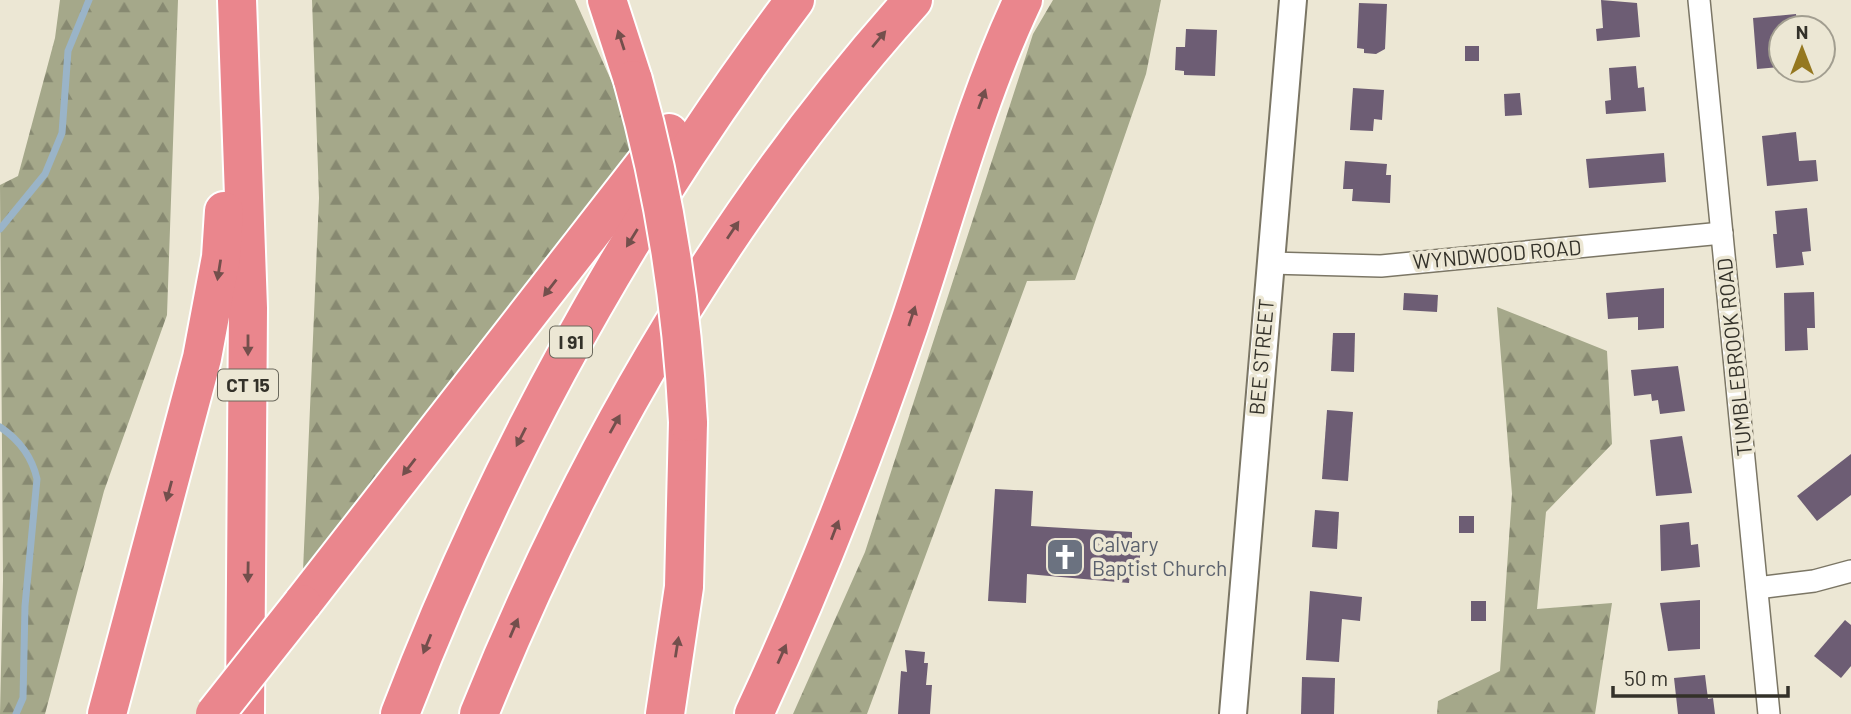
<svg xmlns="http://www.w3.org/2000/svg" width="1851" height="714" font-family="Barlow,sans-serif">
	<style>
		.forest { fill: url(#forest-firs) }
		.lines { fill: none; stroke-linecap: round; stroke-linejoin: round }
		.stream { stroke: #9ab4c8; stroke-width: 7 }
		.building { fill: #6d5d74 }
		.minor-casing { stroke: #7b7665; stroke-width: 24 }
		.tertiary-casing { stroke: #7b7665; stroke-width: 30 }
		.motorway-casing { stroke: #fff; stroke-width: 42 }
		.minor { stroke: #fff; stroke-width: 21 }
		.tertiary { stroke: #fff; stroke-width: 26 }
		.motorway { stroke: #ea868d; stroke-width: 38 }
		.motorway-bridge-casing { stroke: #fff; stroke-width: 42; stroke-linecap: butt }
		.motorway-bridge { stroke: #ea868d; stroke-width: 38 }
		.oneway { fill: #734f4c }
		.labels { text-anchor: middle; stroke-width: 7; stroke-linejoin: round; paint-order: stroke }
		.shield { fill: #ece7d4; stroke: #6a685c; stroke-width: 2 }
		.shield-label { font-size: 19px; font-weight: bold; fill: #333129 }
		.street-label { font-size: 21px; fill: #333129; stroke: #ece7d4 }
		.worship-label { font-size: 21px; fill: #5b616d; stroke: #ece7d4; text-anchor: start }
	</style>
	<defs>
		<pattern id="forest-firs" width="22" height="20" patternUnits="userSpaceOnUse" patternTransform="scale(1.75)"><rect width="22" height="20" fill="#a5a88a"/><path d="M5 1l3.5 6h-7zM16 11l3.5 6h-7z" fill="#878971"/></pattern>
	</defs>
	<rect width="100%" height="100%" fill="#ece7d4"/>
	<!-- forest -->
	<g class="forest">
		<path d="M60,0H178L167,315L104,491L45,714H0L3,580L0,185L18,176L55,38Z"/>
		<path d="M312,0H575L620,100L633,151L303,571L319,198Z"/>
		<path d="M1053,0H1161L1146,74L1075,280L1027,281L867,714H793L865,552L1033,34Z"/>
		<path d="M1497,307L1607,351L1612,444L1546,512L1537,609L1612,603L1595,714H1437L1438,701L1500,671L1512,494Z"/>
	</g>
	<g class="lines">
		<!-- stream -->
		<g class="stream">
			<path d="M0,229L45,174L62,133L68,51L89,0"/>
			<path d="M0,427C18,439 32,457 37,479L25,606L23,698L16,714"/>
		</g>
	</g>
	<!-- building -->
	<g class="building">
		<path d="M1601,0L1637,3L1640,37L1597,41L1596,29L1603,28Z"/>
		<path d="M1359,3L1387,4L1385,49L1376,54L1364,53V49L1357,48Z"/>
		<path d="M1796,14L1797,28H1781V67L1757,69L1753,18Z"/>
		<path d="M1186,29L1217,30L1215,76L1184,75V71L1175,70L1176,47H1185Z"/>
		<rect x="1465" y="46" width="14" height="15"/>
		<path d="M1636,66L1638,88L1644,87L1646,111L1606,114L1605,101L1611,100L1609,68Z"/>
		<path d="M1353,88L1384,90L1382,120L1374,119L1373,131L1350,130Z"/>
		<path d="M1520,93L1522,115L1505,116L1504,94Z"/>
		<path d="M1796,132L1799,161L1816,160L1818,181L1767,186L1762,136Z"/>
		<path d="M1664,153L1666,182L1589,188L1586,159Z"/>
		<path d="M1345,161L1387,164L1386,175H1391L1390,203L1352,201L1353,189H1343Z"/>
		<path d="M1807,208L1811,251L1802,252L1804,265L1776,268L1773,234H1777L1775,211Z"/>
		<path d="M1664,288V328L1638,330V317L1608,319L1606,293Z"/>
		<path d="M1814,292L1815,328H1807L1808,350L1785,351L1784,293Z"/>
		<path d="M1404,293L1438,295L1437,312L1403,310Z"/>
		<path d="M1333,333H1355L1354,372L1331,371Z"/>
		<path d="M1678,366L1685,411L1660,414L1658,400L1652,401L1651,394L1634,396L1631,370Z"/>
		<path d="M1327,410L1353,412L1348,481L1322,479Z"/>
		<path d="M1682,436L1692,493L1656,496L1650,440Z"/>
		<path d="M1851,454V495L1817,521L1797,496Z"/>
		<path d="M995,489L1033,491L1031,526L1132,532V540H1141L1139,573H1130L1129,583L1027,574L1026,603L988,601Z"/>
		<path d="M1315,510L1339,512L1337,549L1312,547Z"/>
		<rect x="1459" y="516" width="15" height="17"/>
		<path d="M1689,522L1691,545L1698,544L1700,567L1661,571L1660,525Z"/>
		<path d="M1310,591L1362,597L1360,621L1342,619L1339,662L1306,660Z"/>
		<path d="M1700,600V649L1668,651L1660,603Z"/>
		<rect x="1471" y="601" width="15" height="20"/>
		<path d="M1845,620L1851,625V666L1841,678L1814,656Z"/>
		<path d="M905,650L925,652L924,663H928L926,685H932L930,714H898L901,671L907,672Z"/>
		<path d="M1705,675L1708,699L1713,698L1715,714H1678L1674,678Z"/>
		<path d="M1302,677L1335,678L1334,714H1301Z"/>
	</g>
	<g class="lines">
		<defs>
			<g id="minor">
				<path d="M1699,0L1769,714"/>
				<path d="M1270,263L1381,266L1722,233"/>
				<path d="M1757,588L1814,581L1851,571"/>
			</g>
			<path id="tertiary" d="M1233,714L1293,0"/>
			<g id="motorway">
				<path d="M237,0L248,308L245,714"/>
				<path d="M607,0L633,80"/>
				<path d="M302,604L669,133"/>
				<path d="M107,714L202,358L221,257L224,211"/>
				<path d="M400,714C498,458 630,219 795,0"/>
				<path d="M479,714C584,453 725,210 913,0"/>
				<path d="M665,714L684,587L688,422"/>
				<path d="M754,714C813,587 864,457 909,325C946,216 974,104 1023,0"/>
			</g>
		</defs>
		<!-- minor casing -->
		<use href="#minor" class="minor-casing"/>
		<!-- tertiary casing -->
		<use href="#tertiary" class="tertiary-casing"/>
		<!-- motorway casing -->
		<use href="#motorway" class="motorway-casing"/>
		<!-- minor -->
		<use href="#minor" class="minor"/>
		<!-- tertiary -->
		<use href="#tertiary" class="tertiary"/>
		<!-- motorway -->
		<use href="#motorway" class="motorway"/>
		<defs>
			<g id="motorway-bridge">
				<path d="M633,80C665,193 682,305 688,422"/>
				<path d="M215,714L302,604"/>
			</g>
		</defs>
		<!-- motorway-bridge casing -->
		<use href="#motorway-bridge" class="motorway-bridge-casing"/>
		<!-- motorway-bridge -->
		<use href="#motorway-bridge" class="motorway-bridge"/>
	</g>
	<!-- one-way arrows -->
	<defs><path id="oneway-solid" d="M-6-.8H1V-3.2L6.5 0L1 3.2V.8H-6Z" transform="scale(1.75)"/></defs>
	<g class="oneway">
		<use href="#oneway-solid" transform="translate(879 39) rotate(-50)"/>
		<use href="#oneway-solid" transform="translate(621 40) rotate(-108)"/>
		<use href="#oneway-solid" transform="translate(982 99) rotate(-70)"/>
		<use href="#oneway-solid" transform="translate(733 230) rotate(-56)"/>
		<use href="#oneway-solid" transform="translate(632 238) rotate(122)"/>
		<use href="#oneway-solid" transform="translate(219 270) rotate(99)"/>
		<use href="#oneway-solid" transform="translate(550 288) rotate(128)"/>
		<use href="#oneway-solid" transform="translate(912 316) rotate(-72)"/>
		<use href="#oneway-solid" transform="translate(248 345) rotate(90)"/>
		<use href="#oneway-solid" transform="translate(615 424) rotate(-61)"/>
		<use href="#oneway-solid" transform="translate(521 437) rotate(117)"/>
		<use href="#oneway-solid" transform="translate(409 467) rotate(128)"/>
		<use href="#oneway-solid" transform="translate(169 491) rotate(105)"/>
		<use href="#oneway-solid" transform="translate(835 530) rotate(-69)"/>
		<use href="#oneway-solid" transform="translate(248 572) rotate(91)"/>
		<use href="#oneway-solid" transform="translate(514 628) rotate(-67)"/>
		<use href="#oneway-solid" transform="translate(427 644) rotate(112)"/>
		<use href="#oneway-solid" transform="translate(677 647) rotate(-81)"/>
		<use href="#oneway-solid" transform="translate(782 654) rotate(-66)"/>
	</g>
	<!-- icons -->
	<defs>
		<symbol id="church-square" viewBox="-11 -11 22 22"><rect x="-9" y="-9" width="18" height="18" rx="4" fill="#6b7280" stroke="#ece7d4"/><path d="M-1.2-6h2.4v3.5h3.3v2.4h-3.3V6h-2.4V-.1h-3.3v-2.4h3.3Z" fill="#fff"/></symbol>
	</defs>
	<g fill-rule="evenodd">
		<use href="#church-square" x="1043" y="535" width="44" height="44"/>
	</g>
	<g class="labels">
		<!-- shield labels -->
		<g class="shield">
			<rect x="550" y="326.5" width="42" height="31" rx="5"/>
			<rect x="218" y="369.5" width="60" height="31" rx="5"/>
		</g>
		<g class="shield-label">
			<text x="571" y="349">I 91</text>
			<text x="248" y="392">CT 15</text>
		</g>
		<!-- street labels -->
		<g class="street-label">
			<text transform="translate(1497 255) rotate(-5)" y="7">WYNDWOOD ROAD</text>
			<text transform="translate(1262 357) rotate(-85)" y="7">BEE STREET</text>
			<text transform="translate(1735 357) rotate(-96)" y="7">TUMBLEBROOK ROAD</text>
		</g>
		<!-- worship labels -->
		<g class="worship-label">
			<text x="1092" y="552">Calvary<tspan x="1092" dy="24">Baptist Church</tspan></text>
		</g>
	</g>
	<!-- north arrow -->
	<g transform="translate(1802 49)"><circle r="33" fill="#ece7d4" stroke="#a29e90" stroke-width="2"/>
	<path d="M0-5L12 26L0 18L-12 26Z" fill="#957820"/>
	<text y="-10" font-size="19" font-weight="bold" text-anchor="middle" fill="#333129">N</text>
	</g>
	<!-- scale -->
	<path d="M1613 686v10h175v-10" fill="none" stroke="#333129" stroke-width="3.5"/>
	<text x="1624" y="686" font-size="21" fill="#333129" stroke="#ece7d4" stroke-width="5" paint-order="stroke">50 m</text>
</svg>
